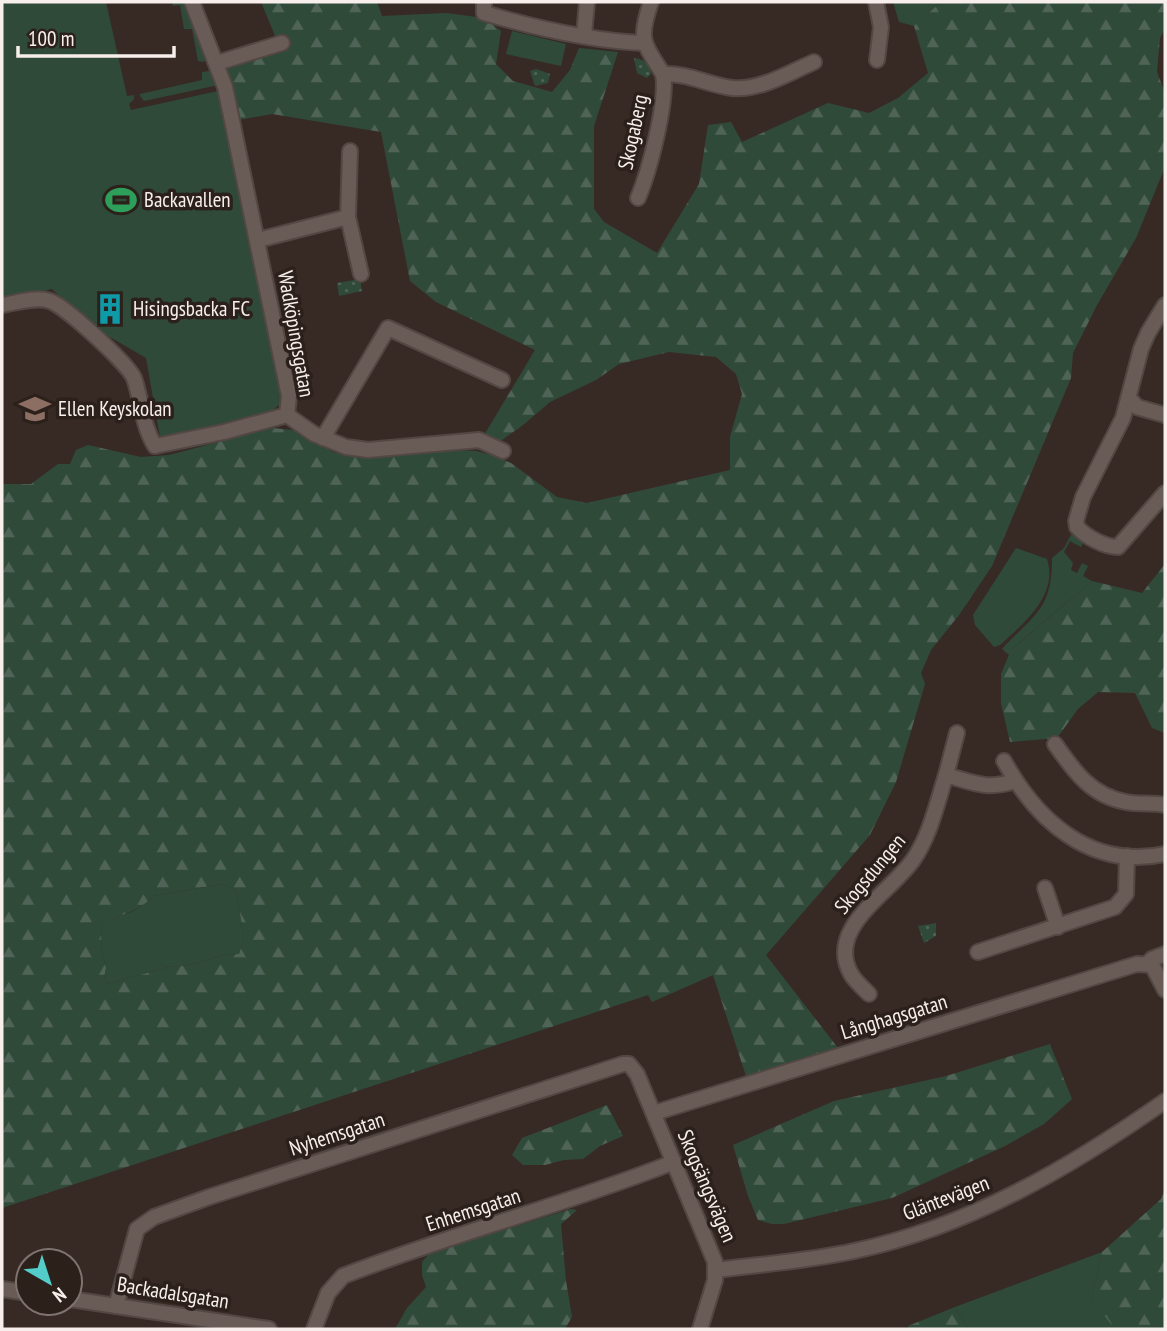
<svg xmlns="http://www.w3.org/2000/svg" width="1167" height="1331" font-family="'PT Sans Narrow',sans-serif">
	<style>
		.green { fill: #304a3a }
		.forest { fill: url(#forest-firs); fill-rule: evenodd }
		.park { fill: url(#park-dots) }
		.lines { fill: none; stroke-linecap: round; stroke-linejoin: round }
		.minor-casing { stroke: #524743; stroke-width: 18 }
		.minor { stroke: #695b55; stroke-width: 14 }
		.labels { text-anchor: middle; stroke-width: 7; stroke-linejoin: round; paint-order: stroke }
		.street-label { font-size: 21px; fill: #f8efec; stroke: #2c201b }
		.poi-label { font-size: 21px; fill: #f8efec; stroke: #2c201b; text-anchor: start }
	</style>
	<defs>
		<pattern id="forest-firs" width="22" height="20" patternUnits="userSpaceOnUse" patternTransform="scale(1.75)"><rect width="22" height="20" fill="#304a3a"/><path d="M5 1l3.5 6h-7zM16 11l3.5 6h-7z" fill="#4f6457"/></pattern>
		<pattern id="park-dots" width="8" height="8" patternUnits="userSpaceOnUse" patternTransform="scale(1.75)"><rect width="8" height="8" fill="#304a3a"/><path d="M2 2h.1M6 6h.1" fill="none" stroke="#4f6457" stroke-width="1.8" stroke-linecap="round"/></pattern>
	</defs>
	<rect width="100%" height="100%" fill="#372a25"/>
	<!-- green -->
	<g class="green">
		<path d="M2,2H106L127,96L134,95V99L129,104L131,110L218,91L282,402L269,414L160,437L146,358L91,326L52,289L2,301Z"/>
		<path d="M172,2H186L208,57L203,62L198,61L192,29H184L180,5L173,6Z"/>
		<path d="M893,2H941L914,26L899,22Z"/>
		<path d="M512,31L566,44L561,66L506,54Z"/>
		<path d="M210,71H213L217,83L214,86L144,101L140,96V94L202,80V72Z"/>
		<path d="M1072,533L1085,540L1081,547L1070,541L1064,552L1073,563L1071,570L1077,573L1082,563L1088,566L1083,576L1092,581L1012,649L1009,655L1002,649C1035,613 1052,610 1052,558L1064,548Z"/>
		<path d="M1016,548L1047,559C1059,595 1023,624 1000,645L994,647L975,625L973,615Z"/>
		<path d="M221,884L236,890L244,938L239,954L225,955L190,965L169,967L107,984L104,978L106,968L101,947L102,922C120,916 140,911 154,896Z"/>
		<path d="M1102,1252L1091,1299L1115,1328L1126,1329H968L955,1307Z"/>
	</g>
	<!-- forest -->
	<g class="forest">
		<path d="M261,2H377L382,16L447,13L483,18L501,31L496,64L513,81L552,92L570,70L579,48L618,52L594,126V209L604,222L657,253L699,184L708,125L731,122L742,142L828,103L869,113L898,98L928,73L914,26L941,2H1165V28L1160,38L1157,72L1165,93V167L1136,238L1097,305L1073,353L1071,378L992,566L959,615L931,650L921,673L925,684L896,782L870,835L766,955L838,1048L746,1076L713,975L652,1002L648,995L2,1208V484H31L58,464H70L76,450L88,445L141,457L169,455L272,428L293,430L333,452L365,458L457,450L476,451L495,456L511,463L557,497L587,503L730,470V437L742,394L736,374L716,357L669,352L619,364L596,380L550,402L523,425L502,440L493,441L483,437L535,350L436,302L410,281L381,132L272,114L238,120L220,56L276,38ZM221,884L236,890L244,938L239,954L225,955L190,965L169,967L107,984L104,978L106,968L101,947L102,922C121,916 140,910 154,896Z"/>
		<path d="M1165,564V733L1152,728L1135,693L1098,692L1078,709L1057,738L1010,742L1001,703V674L1011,650L1092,581L1142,593Z"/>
		<path d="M1050,1044L1072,1099L1044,1124L1005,1146L892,1198L784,1224H772L758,1220L748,1196L733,1145L834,1101L946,1076Z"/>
		<path d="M607,1105L623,1136L600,1146L583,1159L564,1160L545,1165H523L512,1155L522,1138Z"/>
		<path d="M1165,1190V1329H1115L1091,1299L1102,1252L1161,1199Z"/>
		<path d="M571,1209L577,1210L561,1224L566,1281L572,1317L565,1329H395L407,1308L426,1287L422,1275V1262L430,1253Z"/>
		<path d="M955,1307L968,1329H910L908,1326Z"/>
	</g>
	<!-- park -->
	<g class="park">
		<path d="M634,58C644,59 650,64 651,74L647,78L637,73Z"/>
		<path d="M536,69L550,74L548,83L535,86L530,71Z"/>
		<path d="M360,279L362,291L339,296L337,283Z"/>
		<path d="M936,923V936L924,943L918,926Z"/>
	</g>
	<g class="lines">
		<defs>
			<g id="minor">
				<path d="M484,2V13C532,27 594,41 644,43"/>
				<path d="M651,2C638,40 643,42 663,74"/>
				<path d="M876,2L881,27L877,60"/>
				<path d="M584,35L587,2"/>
				<path d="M217,63L282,43"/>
				<path d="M350,151L348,217L361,274"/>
				<path d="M638,198C649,172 668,101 663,74C688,73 708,85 732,88C760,91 790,72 814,62"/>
				<path d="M258,240L348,217"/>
				<path d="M2,305C16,303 36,296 50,301C65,306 128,364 134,378C142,401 142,425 155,446L224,432L287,415L289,396L225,87L192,2"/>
				<path d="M1165,305L1148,333L1141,349L1123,418L1083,497L1076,521L1077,527C1086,537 1105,547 1118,547L1165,493"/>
				<path d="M1129,398L1137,407L1165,415"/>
				<path d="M287,415L314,434L346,447L368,450L479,440L503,451"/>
				<path d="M323,438L388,328L502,380"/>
				<path d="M1055,744C1074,771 1091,796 1126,802C1139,805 1152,802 1165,805"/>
				<path d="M1004,761C1037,821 1091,870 1165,854"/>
				<path d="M946,775L957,733"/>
				<path d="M1045,888L1058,927"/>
				<path d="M978,952L1115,907L1126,894L1127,856"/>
				<path d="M1148,963L1152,959L1165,954"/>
				<path d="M869,994C863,988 855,981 851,974C825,928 890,893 913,860C930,836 937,803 946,775C974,783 987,790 1015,781"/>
				<path d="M654,1113L1137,964L1152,965L1165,990"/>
				<path d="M717,1270C762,1264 809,1261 854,1251C969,1227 1071,1167 1165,1101"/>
				<path d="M2,1289L28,1293"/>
				<path d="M70,1299L269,1329"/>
				<path d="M116,1306L137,1229L154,1217L209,1197L623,1064H629L637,1074L715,1262V1280L700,1329"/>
				<path d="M314,1329L328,1293L343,1276C452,1234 565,1205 674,1162"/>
			</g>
		</defs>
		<!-- minor casing -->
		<use href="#minor" class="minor-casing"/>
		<!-- minor -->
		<use href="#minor" class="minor"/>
	</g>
	<!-- icons -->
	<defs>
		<symbol id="stadium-bare" viewBox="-9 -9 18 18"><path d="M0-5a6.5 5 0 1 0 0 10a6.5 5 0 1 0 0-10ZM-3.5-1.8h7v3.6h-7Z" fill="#2e9e5b" stroke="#2c201b" stroke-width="2.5" paint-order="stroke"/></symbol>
		<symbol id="building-bare" viewBox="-9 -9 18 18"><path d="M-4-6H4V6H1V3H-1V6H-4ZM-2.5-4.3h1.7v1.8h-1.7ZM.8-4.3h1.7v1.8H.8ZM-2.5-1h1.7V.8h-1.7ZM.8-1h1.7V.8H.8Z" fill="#0f9aa8" stroke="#2c201b" stroke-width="2.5" paint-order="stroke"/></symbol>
		<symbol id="school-bare" viewBox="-9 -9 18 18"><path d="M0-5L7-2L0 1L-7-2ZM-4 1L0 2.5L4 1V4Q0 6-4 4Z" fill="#8d6e63" stroke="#2c201b" stroke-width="2.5" paint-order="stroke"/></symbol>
	</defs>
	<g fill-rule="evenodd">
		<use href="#stadium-bare" x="99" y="178" width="44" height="44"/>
		<use href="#building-bare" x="88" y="287" width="44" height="44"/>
		<use href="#school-bare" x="13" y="387" width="44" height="44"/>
	</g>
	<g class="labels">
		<!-- street labels -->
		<g class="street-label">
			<text transform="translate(633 132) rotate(-78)" y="7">Skogaberg</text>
			<text transform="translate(296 334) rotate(80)" y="7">Wadköpingsgatan</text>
			<text transform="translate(870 874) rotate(-50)" y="7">Skogsdungen</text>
			<text transform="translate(894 1017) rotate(-17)" y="7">Långhagsgatan</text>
			<text transform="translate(337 1134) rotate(-18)" y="7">Nyhemsgatan</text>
			<text transform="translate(707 1186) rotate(67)" y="7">Skogsängsvägen</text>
			<text transform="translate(946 1198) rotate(-21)" y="7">Gläntevägen</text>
			<text transform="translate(473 1210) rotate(-18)" y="7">Enhemsgatan</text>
			<text transform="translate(173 1293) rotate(9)" y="7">Backadalsgatan</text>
		</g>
		<!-- poi labels -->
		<g class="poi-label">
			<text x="144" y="207">Backavallen</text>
			<text x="133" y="316">Hisingsbacka FC</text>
			<text x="58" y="416">Ellen Keyskolan</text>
		</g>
	</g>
	<!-- border -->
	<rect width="1167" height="1331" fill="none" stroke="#f8efec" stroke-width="7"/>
	<!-- north arrow -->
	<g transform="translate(49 1282) rotate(141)"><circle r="33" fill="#2c201b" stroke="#7e736f" stroke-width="2"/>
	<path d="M0-5L12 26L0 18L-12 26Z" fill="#53cdca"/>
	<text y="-10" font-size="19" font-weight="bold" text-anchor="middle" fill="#f8efec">N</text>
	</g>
	<!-- scale -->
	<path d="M18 46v10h156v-10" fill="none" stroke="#f8efec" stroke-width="3.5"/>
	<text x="28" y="46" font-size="21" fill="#f8efec" stroke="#2c201b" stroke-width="5" paint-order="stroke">100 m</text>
</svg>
